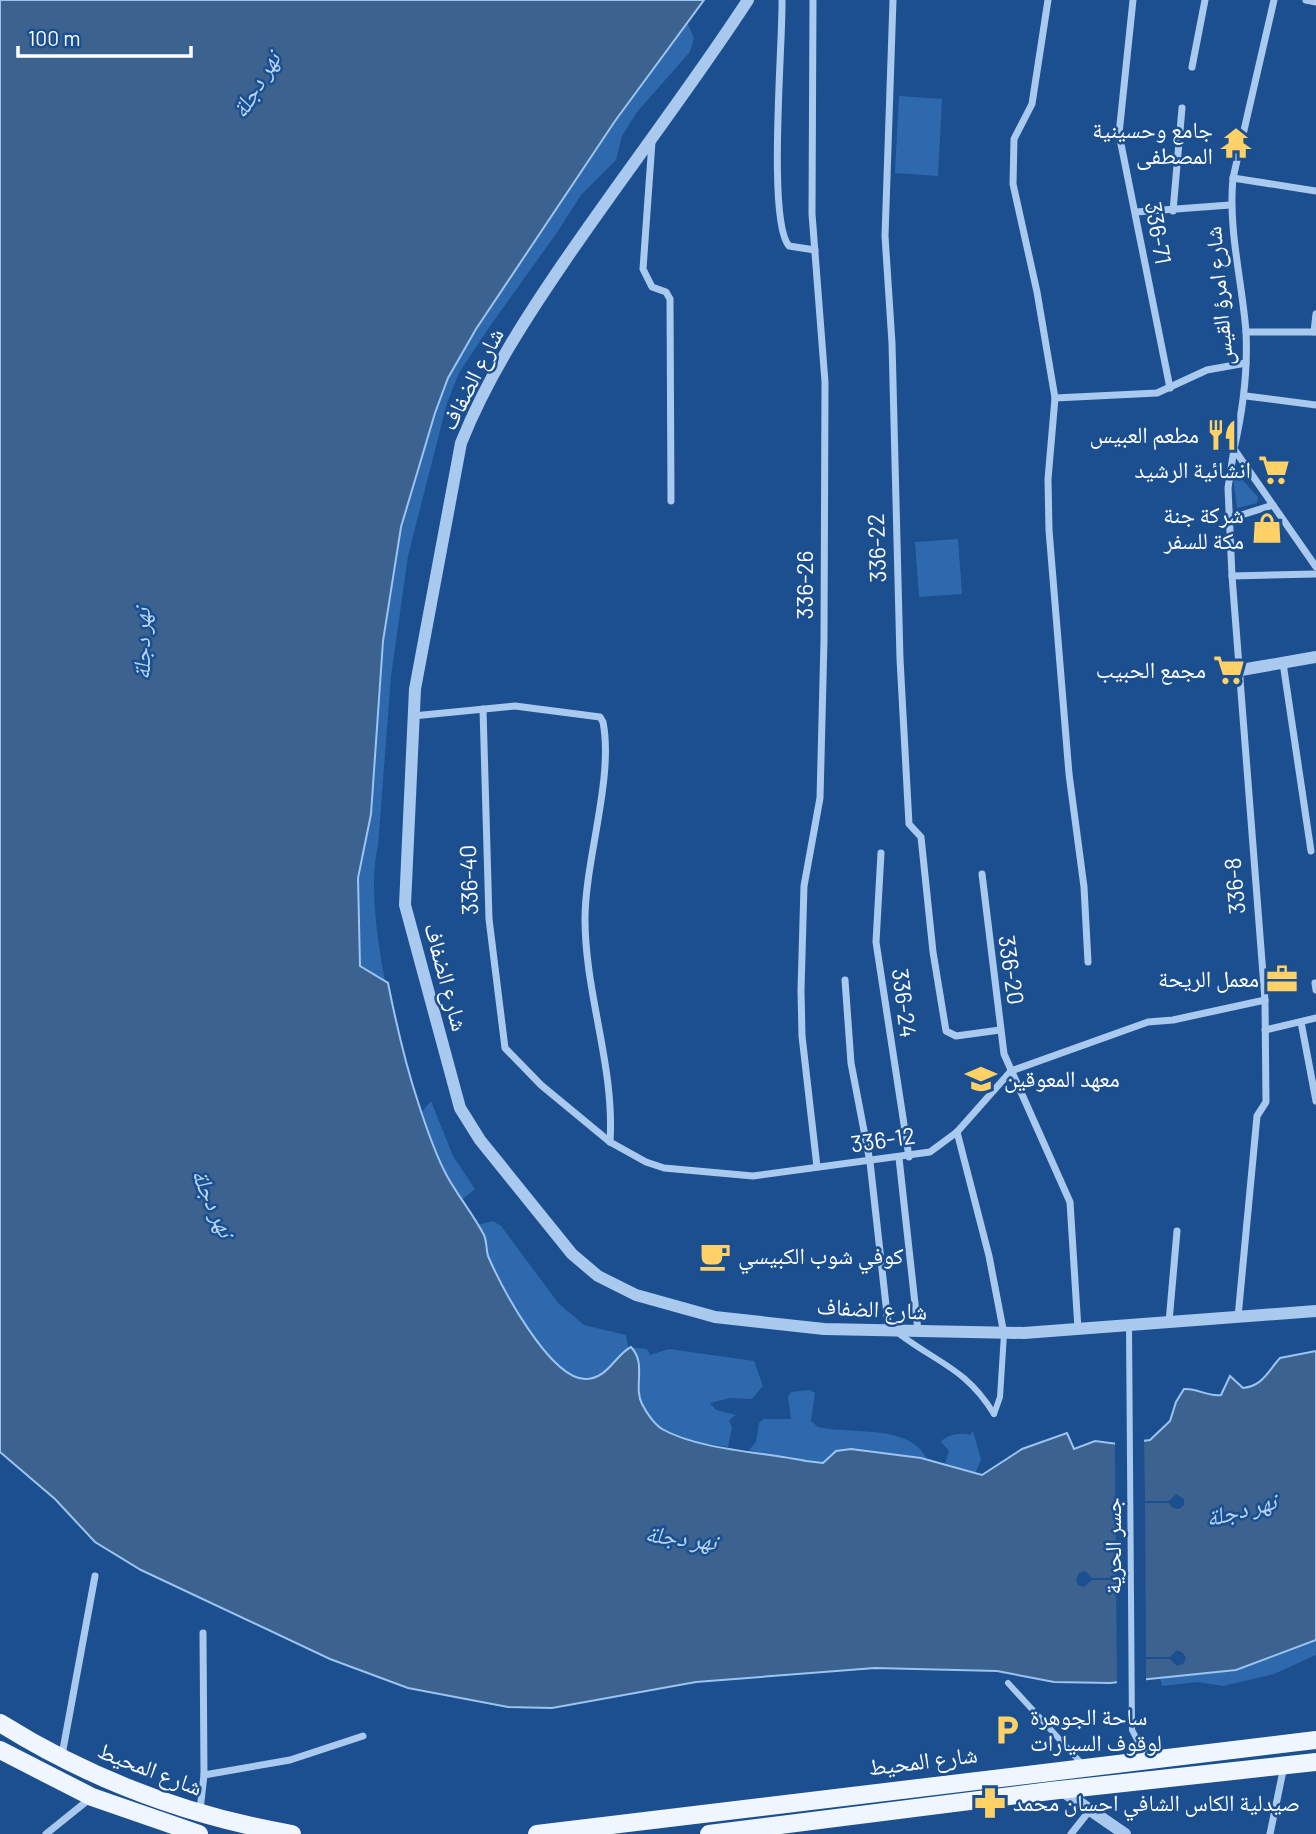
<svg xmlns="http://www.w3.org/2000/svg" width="1316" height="1834" font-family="Barlow,'Noto Naskh Arabic',sans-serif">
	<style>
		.green { fill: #2e69ad }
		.water { fill: #3c6290; stroke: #9cc4f0; stroke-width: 2 }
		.pier { fill: #1b4f8f }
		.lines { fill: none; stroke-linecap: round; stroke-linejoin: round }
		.pedestrian { stroke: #a9c9ee; stroke-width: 6 }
		.minor { stroke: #a9c9ee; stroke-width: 7 }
		.tertiary { stroke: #a9c9ee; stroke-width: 12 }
		.primary { stroke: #f0f6ff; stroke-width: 18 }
		.labels { text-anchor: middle; stroke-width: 5; stroke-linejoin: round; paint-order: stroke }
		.poi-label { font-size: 23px; fill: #fff; stroke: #1b4f8f; text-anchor: end }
		.street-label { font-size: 23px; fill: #fff; stroke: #1b4f8f }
		.water-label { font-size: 24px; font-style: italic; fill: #b5d3f5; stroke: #1b4f8f }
	</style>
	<rect width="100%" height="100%" fill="#1b4f8f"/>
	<!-- green -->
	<g class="green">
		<path d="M692,0H704L687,22L694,38L690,52L637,112L622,136L616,160L581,195L556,234L488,329L459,373L447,403L408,556L391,676L378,846C362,910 398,1049 421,1113L431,1101L453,1156L475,1189L457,1204L439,1211L366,972L360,966L352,965L358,778L417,415Z"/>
		<path d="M899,96L942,99L938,176L895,173Z"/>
		<path d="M1236,473L1258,497L1257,503L1237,508L1233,478Z"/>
		<path d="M958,539L962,594L919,597L915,542Z"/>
		<path d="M493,1221L501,1226L559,1304L584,1325L626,1335L628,1347L647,1349L650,1355L669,1349L754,1361L763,1386L752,1399L730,1398L710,1403L716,1410L736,1415L729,1420L732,1428L728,1447L710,1444L701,1451L582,1401L471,1261L477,1225Z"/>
		<path d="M810,1390L815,1393L811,1421L818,1427C851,1435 909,1423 927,1459L921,1458L869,1478L749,1450L756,1442L759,1423L764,1419H791L788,1397L791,1392Z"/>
		<path d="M973,1431L981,1460L975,1474L945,1463L949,1451L941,1442C946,1435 961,1432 970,1435Z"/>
		<path d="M1316,1631V1655L1274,1674L1223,1686L1198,1682L1162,1686L1160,1678L1186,1675Z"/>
	</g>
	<!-- water -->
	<path class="water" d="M0,0H704L615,121L476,329L448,378L435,413L401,527L383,641L371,814L358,878L360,966L388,983C396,1023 405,1063 418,1102C426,1127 435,1154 447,1176C458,1196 473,1214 484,1235C487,1242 486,1249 488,1256C501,1286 549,1378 585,1379C608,1379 615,1355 631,1347C647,1364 633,1386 642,1404C646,1412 654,1424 662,1429C699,1450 763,1452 806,1461L823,1463L836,1451L851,1449L921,1458L982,1475L1022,1449L1067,1433L1074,1449L1095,1441L1118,1444L1150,1440L1170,1421L1176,1402L1184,1389C1198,1388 1207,1397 1221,1395L1230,1376L1243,1388C1263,1386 1268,1371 1280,1358L1316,1351V1640L1236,1670L1110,1683L1054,1682L997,1671L875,1668L696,1682L552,1708L508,1707L408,1688L330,1659L141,1570L95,1542L55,1499L0,1452Z"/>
	<!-- pier -->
	<path class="pier" d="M1127,1437L1144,1438L1145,1501H1169L1176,1494L1184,1499V1505L1179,1509L1173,1508L1169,1503H1145L1146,1657H1170L1177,1650L1183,1653L1186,1658L1183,1664L1177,1666L1170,1659H1146V1683L1117,1686L1116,1580H1092L1084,1587L1078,1585L1076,1579L1079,1573L1085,1571L1092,1578H1116L1115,1440Z"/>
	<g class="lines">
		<!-- pedestrian -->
		<g class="pedestrian">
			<path d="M1129,1325L1132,1730L1141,1747L1153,1756"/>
			<path d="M898,1333C937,1363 966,1368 994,1414"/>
			<path d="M994,1414L1000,1397L1004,1334"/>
			<path d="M1008,1683L1083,1765"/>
		</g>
		<!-- minor -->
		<g class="minor">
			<path d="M782,0C783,42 767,221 789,246L815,250"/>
			<path d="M813,0L812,214L825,382L824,640L820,798L804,886L801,990L802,1036L817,1167"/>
			<path d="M893,0L885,236L892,343L900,659L909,824L921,837L933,952L946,1031L956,1036L1000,1030"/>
			<path d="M1048,0L1032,104L1014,139L1013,184L1037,292L1055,398L1048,479L1049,530L1069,774L1084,887L1088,962"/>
			<path d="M1133,0L1119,134L1170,388"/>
			<path d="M1274,0L1233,178C1228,230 1242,280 1246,332C1248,373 1243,410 1234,449L1316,567"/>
			<path d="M1306,0L1316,2"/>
			<path d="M1192,67L1205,0"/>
			<path d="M652,142L643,269L652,287L666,292L670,299L671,501"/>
			<path d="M1233,178L1316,191"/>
			<path d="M1173,211L1182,108"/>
			<path d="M1136,212L1230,205"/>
			<path d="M1246,332H1316"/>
			<path d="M1314,332L1316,314"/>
			<path d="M1246,396L1316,405"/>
			<path d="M1055,398L1157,393L1207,370L1246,363"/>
			<path d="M1234,449L1228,488L1232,576L1265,1000L1266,1102L1257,1116L1238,1317"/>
			<path d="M1229,519L1273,505"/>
			<path d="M1232,576L1316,574"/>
			<path d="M1283,663L1311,851"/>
			<path d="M483,709L489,919L505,1048L541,1085L610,1142L646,1162L664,1168L753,1176L930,1152L957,1132L1011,1071L1148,1022L1173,1020L1265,1000"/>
			<path d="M413,716L515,706L600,717L603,722C614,778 585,860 585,919C585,994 615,1067 610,1142"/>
			<path d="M881,853L876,942L909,1157"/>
			<path d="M982,874L1004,1054L1070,1202L1078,1329"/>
			<path d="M845,980L851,1063L870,1162L889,1332"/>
			<path d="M1315,983L1316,990"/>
			<path d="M1301,1022L1316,1101"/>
			<path d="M1265,1030L1316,1018"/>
			<path d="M957,1132L989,1256L1004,1334"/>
			<path d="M899,1158L918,1331"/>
			<path d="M1169,1322L1177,1231"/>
			<path d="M62,1755L95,1576"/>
			<path d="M204,1775L290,1760L363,1736"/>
			<path d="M200,1810L204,1775L203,1633"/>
			<path d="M46,1834L92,1797"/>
			<path d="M1071,1834L1090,1810"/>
			<path d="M1270,1834L1284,1766"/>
		</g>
		<!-- tertiary -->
		<g class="tertiary">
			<path d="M748,0C690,89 624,174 564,262C525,319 487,378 461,443L415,689L405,905L460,1108L480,1140L572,1254L598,1276L636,1295L715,1317L824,1329L1024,1333L1316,1311"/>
			<path d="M1241,670L1316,657"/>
			<path d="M1061,1790L1125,1834"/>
		</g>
		<!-- primary -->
		<g class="primary">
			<path d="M0,1723C91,1780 187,1816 292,1834"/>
			<path d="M0,1750L92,1797L199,1834"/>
			<path d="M537,1834L1316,1740"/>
			<path d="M709,1834L1050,1791L1316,1762"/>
		</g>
	</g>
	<!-- icons -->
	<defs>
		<symbol id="temple-bare" viewBox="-9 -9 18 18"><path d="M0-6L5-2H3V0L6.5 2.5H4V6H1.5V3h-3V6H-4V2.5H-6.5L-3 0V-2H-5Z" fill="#ffd166" stroke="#1b4f8f" stroke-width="2.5" paint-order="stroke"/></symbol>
		<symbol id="restaurant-bare" viewBox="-9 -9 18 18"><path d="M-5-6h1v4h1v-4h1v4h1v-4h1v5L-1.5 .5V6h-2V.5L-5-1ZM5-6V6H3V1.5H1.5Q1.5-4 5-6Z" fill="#ffd166" stroke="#1b4f8f" stroke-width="2.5" paint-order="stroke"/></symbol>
		<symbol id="supermarket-bare" viewBox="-9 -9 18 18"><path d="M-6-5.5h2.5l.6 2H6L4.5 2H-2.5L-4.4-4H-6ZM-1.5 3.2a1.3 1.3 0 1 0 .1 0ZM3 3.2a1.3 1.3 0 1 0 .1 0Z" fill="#ffd166" stroke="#1b4f8f" stroke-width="2.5" paint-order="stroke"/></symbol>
		<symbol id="shop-bare" viewBox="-9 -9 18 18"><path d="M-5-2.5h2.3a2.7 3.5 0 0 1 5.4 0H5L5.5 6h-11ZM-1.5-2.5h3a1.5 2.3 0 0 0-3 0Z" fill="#ffd166" stroke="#1b4f8f" stroke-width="2.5" paint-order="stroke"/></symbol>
		<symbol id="office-bare" viewBox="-9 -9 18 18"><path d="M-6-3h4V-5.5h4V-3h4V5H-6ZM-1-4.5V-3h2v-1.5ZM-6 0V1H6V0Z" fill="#ffd166" stroke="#1b4f8f" stroke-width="2.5" paint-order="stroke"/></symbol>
		<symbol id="school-bare" viewBox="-9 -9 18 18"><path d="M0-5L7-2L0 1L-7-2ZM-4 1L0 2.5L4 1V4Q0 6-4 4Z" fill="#ffd166" stroke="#1b4f8f" stroke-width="2.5" paint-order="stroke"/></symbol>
		<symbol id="cafe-bare" viewBox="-9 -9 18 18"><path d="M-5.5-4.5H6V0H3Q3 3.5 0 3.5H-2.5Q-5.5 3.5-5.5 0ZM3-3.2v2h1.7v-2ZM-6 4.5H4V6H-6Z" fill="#ffd166" stroke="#1b4f8f" stroke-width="2.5" paint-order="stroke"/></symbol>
		<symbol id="parking-bare" viewBox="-9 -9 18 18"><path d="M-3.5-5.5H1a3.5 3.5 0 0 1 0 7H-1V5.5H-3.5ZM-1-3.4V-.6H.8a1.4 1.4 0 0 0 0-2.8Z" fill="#ffd166" stroke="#1b4f8f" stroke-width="2.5" paint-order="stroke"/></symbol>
		<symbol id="pharmacy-bare" viewBox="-9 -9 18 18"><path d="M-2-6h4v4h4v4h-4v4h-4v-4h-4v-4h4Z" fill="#ffd166" stroke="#1b4f8f" stroke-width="2.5" paint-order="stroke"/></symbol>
	</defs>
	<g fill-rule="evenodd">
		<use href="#temple-bare" x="1214" y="121" width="44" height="44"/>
		<use href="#restaurant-bare" x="1200" y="413" width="44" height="44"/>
		<use href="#supermarket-bare" x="1252" y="448" width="44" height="44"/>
		<use href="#shop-bare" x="1245" y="506" width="44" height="44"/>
		<use href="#supermarket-bare" x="1207" y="648" width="44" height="44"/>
		<use href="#office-bare" x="1260" y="957" width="44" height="44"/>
		<use href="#school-bare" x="959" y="1057" width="44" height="44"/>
		<use href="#cafe-bare" x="693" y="1234" width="44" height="44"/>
		<use href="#parking-bare" x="985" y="1708" width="44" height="44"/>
		<use href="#pharmacy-bare" x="968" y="1781" width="44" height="44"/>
	</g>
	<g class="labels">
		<!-- poi labels -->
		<g class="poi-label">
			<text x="1213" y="138">جامع وحسينية<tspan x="1213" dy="26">المصطفى</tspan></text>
			<text x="1199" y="443">مطعم العبيس</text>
			<text x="1251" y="478">انشائية الرشيد</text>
			<text x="1244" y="523">شركة جنة<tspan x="1244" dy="26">مكة للسفر</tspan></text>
			<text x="1206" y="678">مجمع الحبيب</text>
			<text x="1259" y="987">معمل الريحة</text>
			<text x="1004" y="1087" text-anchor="start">معهد المعوقين</text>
			<text x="738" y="1264" text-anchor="start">كوفي شوب الكبيسي</text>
			<text x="1030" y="1725" text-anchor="start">ساحة الجوهرة<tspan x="1030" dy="26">لوقوف السيارات</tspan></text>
			<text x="1013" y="1811" text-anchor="start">صيدلية الكاس الشافي احسان محمد</text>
		</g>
		<!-- street labels -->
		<g class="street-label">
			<text transform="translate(1158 233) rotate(80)" y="8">336-71</text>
			<text transform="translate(1219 296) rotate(-95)" y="8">شارع امرؤ القيس</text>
			<text transform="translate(472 379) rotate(-63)" y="8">شارع الضفاف</text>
			<text transform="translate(877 548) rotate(-92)" y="8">336-22</text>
			<text transform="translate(805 585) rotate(-90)" y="8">336-26</text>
			<text transform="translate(469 880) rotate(-92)" y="8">336-40</text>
			<text transform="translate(1235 886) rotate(-95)" y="8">336-8</text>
			<text transform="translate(1011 970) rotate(82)" y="8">336-20</text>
			<text transform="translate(446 977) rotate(75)" y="8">شارع الضفاف</text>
			<text transform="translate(904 1003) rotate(83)" y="8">336-24</text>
			<text transform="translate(883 1140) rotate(-8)" y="8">336-12</text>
			<text transform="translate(872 1309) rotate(3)" y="8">شارع الضفاف</text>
			<text transform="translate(1113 1546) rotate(-90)" y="8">جسر الحرية</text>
			<text transform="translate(923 1761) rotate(-7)" y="8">شارع المحيط</text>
			<text transform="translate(150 1769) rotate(21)" y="8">شارع المحيط</text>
		</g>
		<!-- water labels -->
		<g class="water-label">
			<text transform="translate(256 85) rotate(-59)" y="8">نهر دجلة</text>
			<text transform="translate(142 644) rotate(-90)" y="8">نهر دجلة</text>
			<text transform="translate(213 1203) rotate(66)" y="8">نهر دجلة</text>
			<text transform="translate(1241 1510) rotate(-15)" y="8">نهر دجلة</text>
			<text transform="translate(681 1538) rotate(7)" y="8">نهر دجلة</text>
		</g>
	</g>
	<!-- scale -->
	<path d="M18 46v10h173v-10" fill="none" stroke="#ffffff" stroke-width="3.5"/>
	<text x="28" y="46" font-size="21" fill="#ffffff" stroke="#1b4f8f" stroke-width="5" paint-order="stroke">100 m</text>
</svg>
